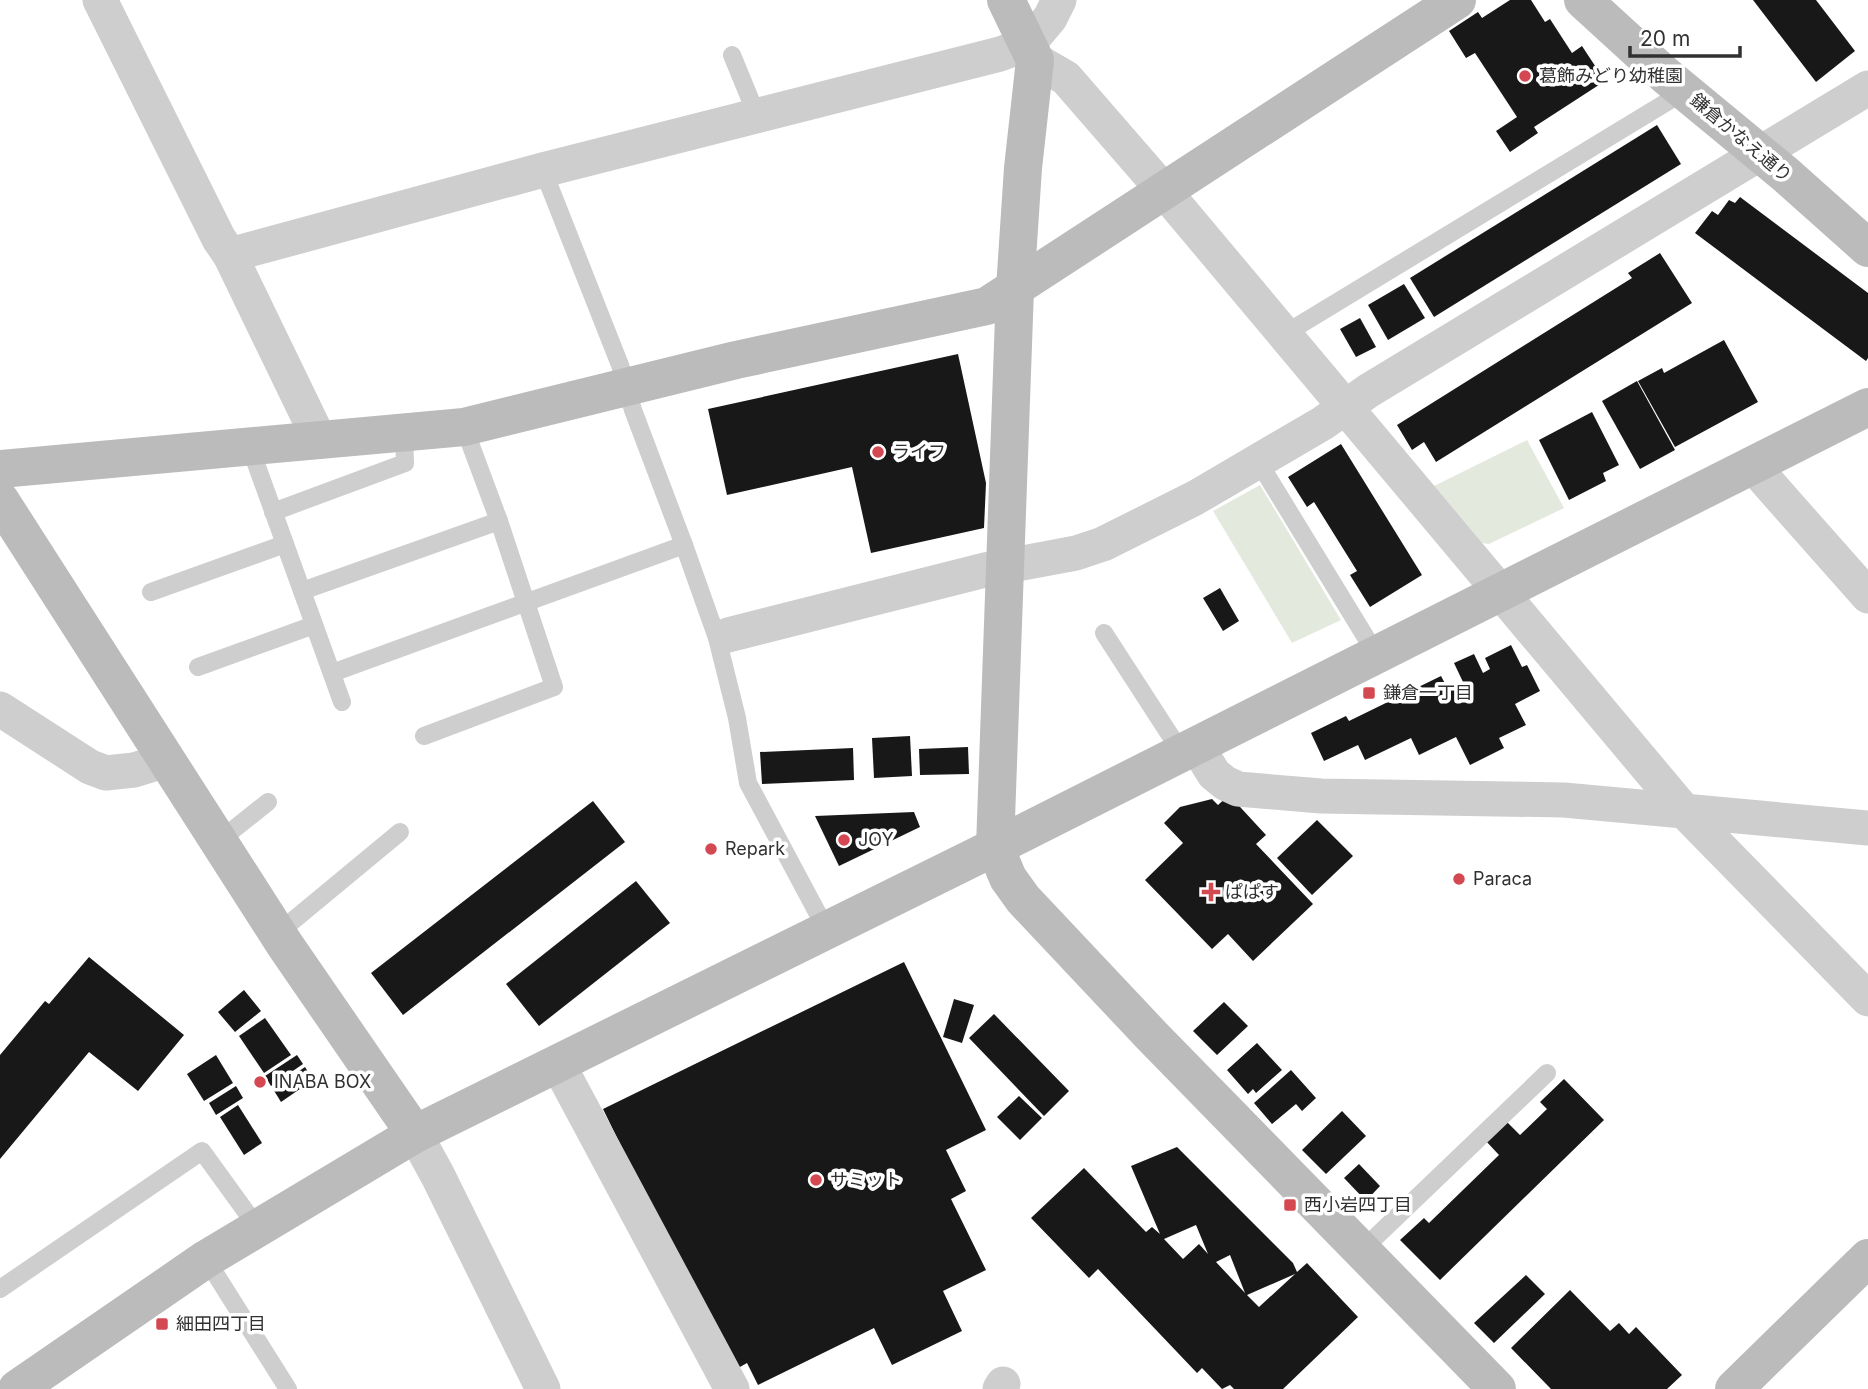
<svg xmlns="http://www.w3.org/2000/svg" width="1868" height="1389" font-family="Inter,'Noto Sans JP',sans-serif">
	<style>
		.green { fill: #e4e9de }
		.building { fill: #181818; fill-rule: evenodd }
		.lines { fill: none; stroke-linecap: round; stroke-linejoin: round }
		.lane { stroke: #cecece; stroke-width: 18 }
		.street { stroke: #cecece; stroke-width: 35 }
		.secondary { stroke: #bbb; stroke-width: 38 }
		.poi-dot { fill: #d34851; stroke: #fff; stroke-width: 2.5 }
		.labels { text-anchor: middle; stroke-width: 7; stroke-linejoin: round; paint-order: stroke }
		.poi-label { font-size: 18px; fill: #313131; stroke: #fff; text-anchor: start }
		.street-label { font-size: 18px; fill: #313131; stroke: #fff }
	</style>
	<rect width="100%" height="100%" fill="#fff"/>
	<!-- green -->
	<g class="green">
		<path d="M1527,440L1564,508L1489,544L1482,543L1434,486Z"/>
		<path d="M1260,485L1341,620L1292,643L1213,511Z"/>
	</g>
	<!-- building -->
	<g class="building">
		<path d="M1510,0H1531L1545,22L1550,19L1572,53L1582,46L1605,81L1534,127L1538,133L1510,152L1496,131L1517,117L1475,53L1466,58L1449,31L1478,12L1482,18Z"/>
		<path d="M1753,0H1816L1855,51L1816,82Z"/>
		<path d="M1657,125L1681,164L1434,317L1410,278Z"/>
		<path d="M1740,197L1868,293V358L1866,361L1695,233L1712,211L1718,215L1729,200L1735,203Z"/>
		<path d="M1660,253L1692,303L1436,462L1424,442L1412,450L1397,425L1632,278L1628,273Z"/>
		<path d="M1404,284L1425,318L1388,340L1368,305Z"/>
		<path d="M1360,318L1376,347L1356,357L1340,329Z"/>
		<path d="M1724,340L1758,402L1675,447L1638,381L1662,368L1664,373Z"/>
		<path d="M958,354L986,483L984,528L871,553L852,467L727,495L708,409Z"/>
		<path d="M1637,381L1675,450L1640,469L1602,401Z"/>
		<path d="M1592,412L1619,465L1603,473L1606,481L1569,500L1539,440Z"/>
		<path d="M1341,444L1422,575L1370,607L1350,575L1357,571L1314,502L1307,507L1288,477Z"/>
		<path d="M1220,588L1239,621L1223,631L1203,598Z"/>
		<path d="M1511,645L1522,667L1527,665L1540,691L1515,704L1526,725L1499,738L1504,748L1470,765L1456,737L1419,755L1411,738L1365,760L1358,745L1324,761L1311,733L1346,716L1349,721L1441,676L1448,689L1463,682L1454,663L1474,654L1483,673L1490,669L1485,658Z"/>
		<path d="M910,736L912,776L874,778L872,738Z"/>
		<path d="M968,747L969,774L920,775L919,749Z"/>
		<path d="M853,748L854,780L762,784L760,752Z"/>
		<path d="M1229,795L1266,835L1256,844L1313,904L1253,961L1228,934L1212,949L1145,880L1183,843L1164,823L1180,807L1212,799L1218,805Z"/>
		<path d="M593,801L625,842L403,1015L371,973Z"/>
		<path d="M914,812L920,827L839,866L815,816Z"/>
		<path d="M1317,820L1353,856L1312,895L1277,858Z"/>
		<path d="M636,881L670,923L539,1026L506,984Z"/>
		<path d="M89,957L184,1035L138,1091L89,1052L0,1159V1055L45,1001L49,1004Z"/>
		<path d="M904,962L986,1130L946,1150L966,1191L951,1199L986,1270L943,1291L962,1331L892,1365L874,1328L758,1385L747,1363L731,1372L603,1109Z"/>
		<path d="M244,990L261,1011L235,1032L218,1012Z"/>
		<path d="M954,999L974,1005L962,1043L943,1037Z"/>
		<path d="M1224,1002L1248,1026L1217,1055L1193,1031Z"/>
		<path d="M994,1014L1069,1091L1044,1116L969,1038Z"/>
		<path d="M265,1018L291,1055L264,1073L239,1036Z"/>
		<path d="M1257,1043L1282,1070L1256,1093L1253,1089L1248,1094L1227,1070Z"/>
		<path d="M216,1055L233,1083L204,1101L187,1074Z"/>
		<path d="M297,1055L303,1064L271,1086L265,1076Z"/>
		<path d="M305,1067L313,1080L281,1102L273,1089Z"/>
		<path d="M1291,1070L1316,1098L1302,1111L1296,1104L1272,1124L1254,1103Z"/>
		<path d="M1564,1079L1604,1120L1440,1280L1400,1240L1424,1218L1429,1223L1499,1155L1485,1140L1506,1121L1520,1135L1547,1109L1540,1102Z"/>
		<path d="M236,1086L243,1098L216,1115L209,1103Z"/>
		<path d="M1019,1096L1042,1118L1020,1140L997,1117Z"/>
		<path d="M238,1105L262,1143L244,1155L220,1117Z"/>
		<path d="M1342,1111L1366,1136L1326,1174L1302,1150Z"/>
		<path d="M1177,1147L1293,1263L1297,1272L1307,1263L1358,1317L1283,1389H1234L1230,1385L1222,1389L1202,1368L1197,1373L1098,1269L1089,1278L1031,1218L1084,1168L1146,1232L1152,1227L1160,1234L1131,1166ZM1196,1225L1208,1254L1199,1244L1183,1259L1164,1239ZM1230,1255L1245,1293L1216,1262ZM1295,1274L1259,1307L1247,1295Z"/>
		<path d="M1359,1164L1380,1186L1366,1201L1344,1178Z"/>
		<path d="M1526,1275L1545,1294L1494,1343L1474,1323Z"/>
		<path d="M1570,1290L1610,1331L1619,1323L1629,1334L1636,1327L1682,1375L1667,1389H1551L1511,1348Z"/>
	</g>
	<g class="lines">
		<!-- lane -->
		<g class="lane">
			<path d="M732,55L757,116"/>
			<path d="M543,170L620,365L633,410L684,545L717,638"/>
			<path d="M1283,335L1685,91"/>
			<path d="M250,447L342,702"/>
			<path d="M1258,461L1376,654"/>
			<path d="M273,512L405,463L404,433"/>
			<path d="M302,591L499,521"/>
			<path d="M151,592L285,544"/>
			<path d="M1104,633L1181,752"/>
			<path d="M728,635L717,638L737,718L748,783L826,929"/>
			<path d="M198,667L314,625"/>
			<path d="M332,673L684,545"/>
			<path d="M424,736L554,687L499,521L464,427"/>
			<path d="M219,841L268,802"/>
			<path d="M278,933L400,832"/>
			<path d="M1362,1250L1547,1073"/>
			<path d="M206,1259L288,1389"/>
			<path d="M0,1289L202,1151L257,1227"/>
		</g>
		<!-- street -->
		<g class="street">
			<path d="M100,0L219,239L230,255L320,441"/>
			<path d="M1035,60L1066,78L1165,192L1685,812L1868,999"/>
			<path d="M230,255L543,170L1000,54L1029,43L1050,18L1059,0"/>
			<path d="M1753,466L1868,596"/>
			<path d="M728,635L985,570L1076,553L1103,544L1195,498L1323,423L1368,391L1868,88"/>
			<path d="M0,709L90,767L106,773L134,770L167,760"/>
			<path d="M1196,745L1214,774L1225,783L1238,789L1321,796L1564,800L1868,828"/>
			<path d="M558,1064L732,1389"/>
			<path d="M415,1134L438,1176L543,1389"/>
			<path d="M1000,1389L1003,1384"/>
		</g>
		<!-- secondary -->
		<g class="secondary">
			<path d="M1006,0L1035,60L1023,168L1015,289L995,847L1008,878L1023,899L1152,1036L1497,1389"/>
			<path d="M1583,0L1665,75L1785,174L1868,248"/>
			<path d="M0,469L464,427L736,360L987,306L1457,0"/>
			<path d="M0,500L285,945L415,1134"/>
			<path d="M17,1389L206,1259L415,1134L995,847L1868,407"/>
			<path d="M1734,1389L1868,1258"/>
		</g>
	</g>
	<!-- markers -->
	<g class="poi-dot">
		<circle cx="1525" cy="76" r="7"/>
		<circle cx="878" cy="452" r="7"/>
		<rect x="1362" y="686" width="14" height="14" rx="3.5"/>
		<circle cx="844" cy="840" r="7"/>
		<circle cx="711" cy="849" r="7"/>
		<circle cx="1459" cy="879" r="7"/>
		<path d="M1207.5 881.5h7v7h7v7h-7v7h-7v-7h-7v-7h7z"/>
		<circle cx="260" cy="1082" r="7"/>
		<circle cx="816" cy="1180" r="7"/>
		<rect x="1283" y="1198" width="14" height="14" rx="3.5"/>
		<rect x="155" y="1317" width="14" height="14" rx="3.5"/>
	</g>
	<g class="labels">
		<!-- poi labels -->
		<g class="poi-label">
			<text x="1539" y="82">葛飾みどり幼稚園</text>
			<text x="892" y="458">ライフ</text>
			<text x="1383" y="699">鎌倉一丁目</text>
			<text x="858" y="846">JOY</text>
			<text x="725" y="855">Repark</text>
			<text x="1473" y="885">Paraca</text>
			<text x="1225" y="898">ぱぱす</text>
			<text x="274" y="1088">INABA BOX</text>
			<text x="830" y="1186">サミット</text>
			<text x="1304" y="1211">西小岩四丁目</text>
			<text x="176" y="1330">細田四丁目</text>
		</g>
		<!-- street labels -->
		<g class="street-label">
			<text transform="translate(1741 138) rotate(40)" y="6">鎌倉かなえ通り</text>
		</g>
	</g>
	<!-- scale -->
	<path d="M1630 46v10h110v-10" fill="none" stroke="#313131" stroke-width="3.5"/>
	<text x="1640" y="46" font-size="21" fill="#313131" stroke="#ffffff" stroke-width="5" paint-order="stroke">20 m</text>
</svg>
